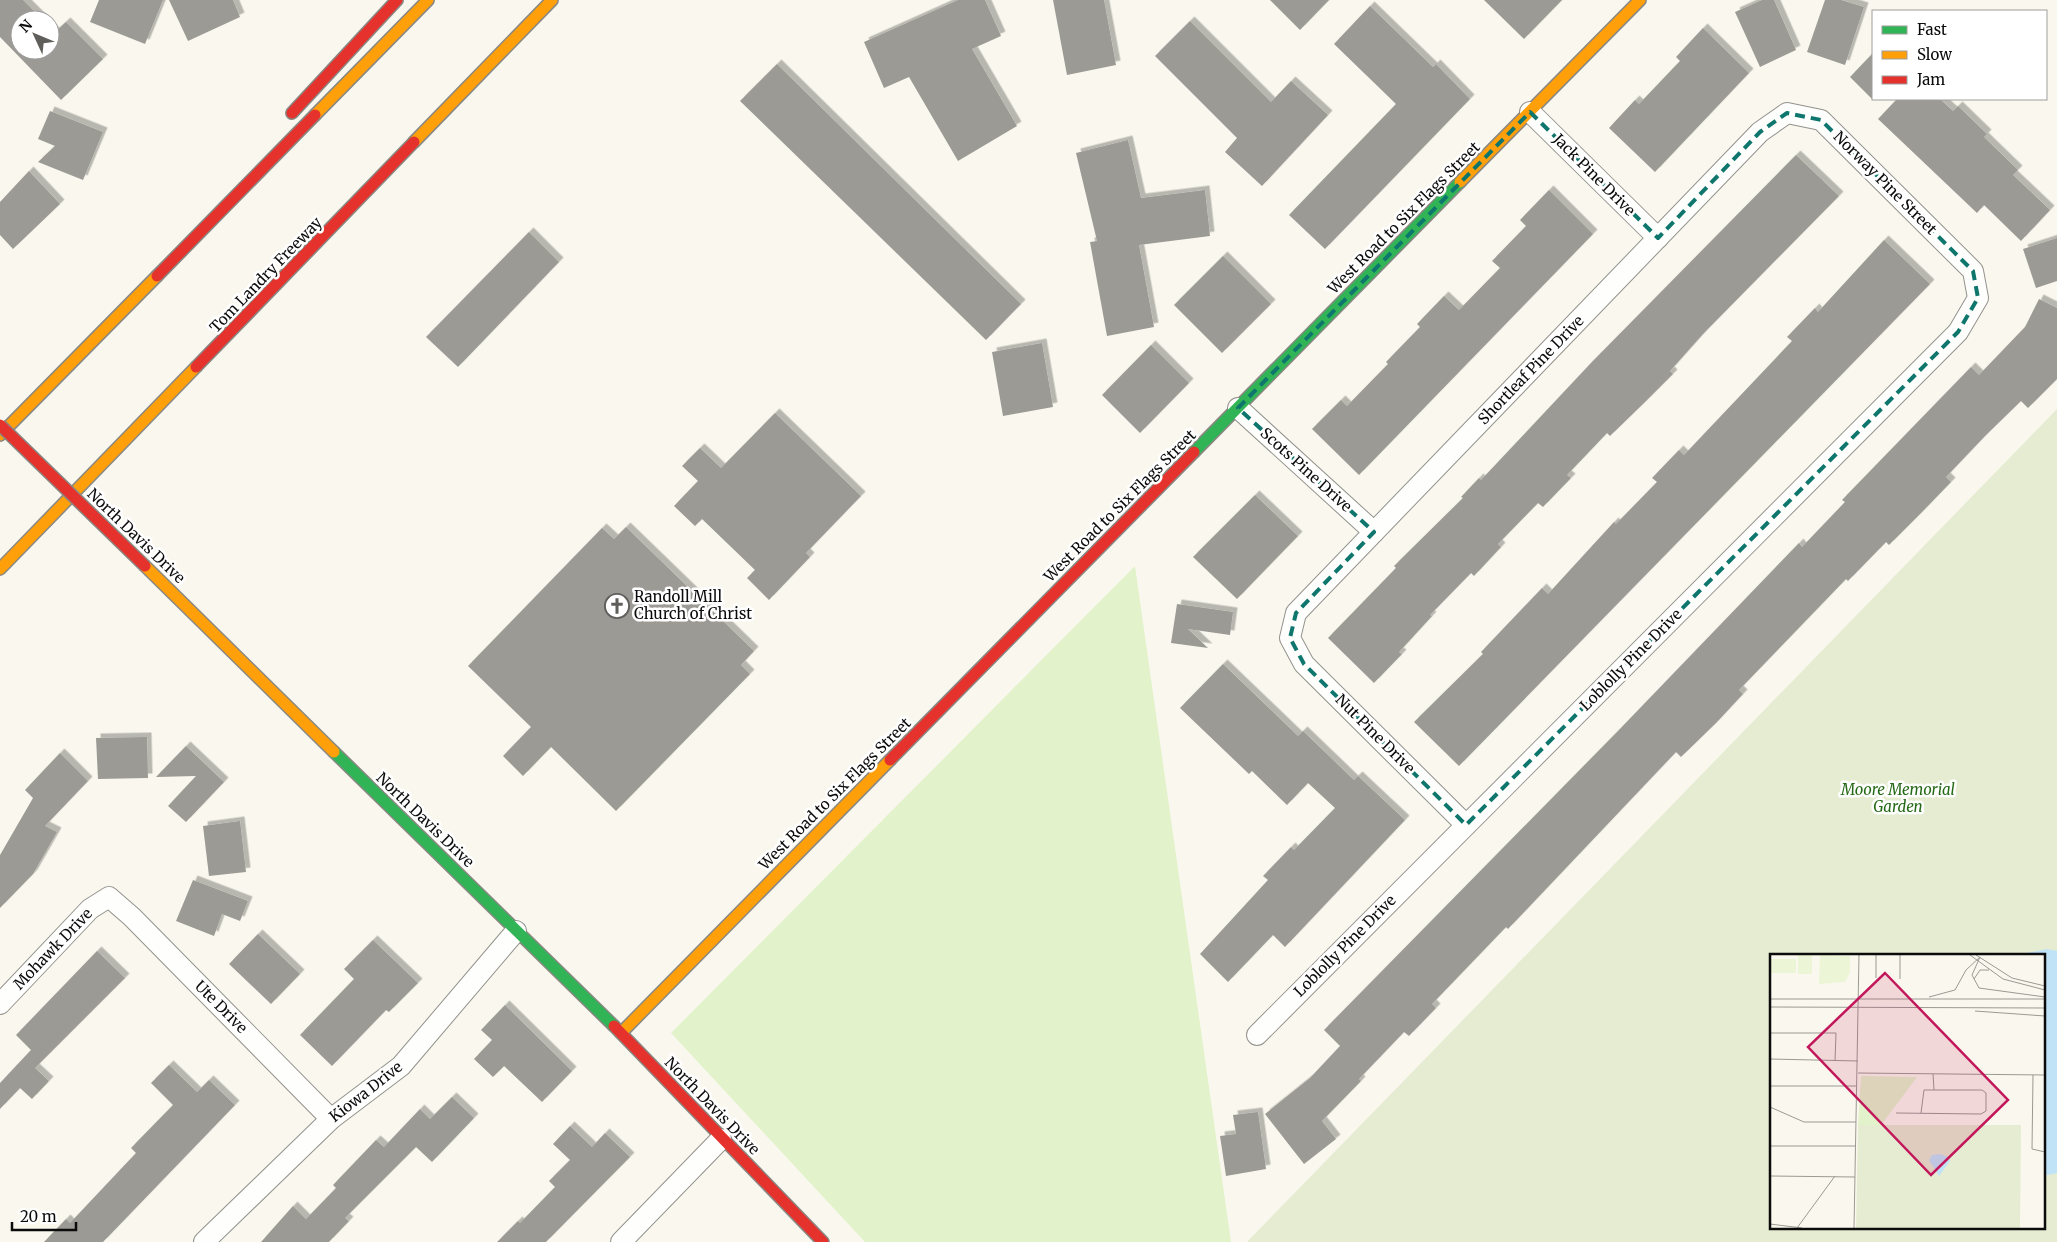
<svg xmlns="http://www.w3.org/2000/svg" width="2057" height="1242" font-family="Merriweather,serif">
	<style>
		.green { fill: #e2f2cb }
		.cemetery { fill: #e5ecd1; fill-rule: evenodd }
		.water { fill: #c0e3f8 }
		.building { fill: #9c9a94; filter: url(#shadow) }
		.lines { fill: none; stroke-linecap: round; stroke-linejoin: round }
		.street-casing { stroke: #93928d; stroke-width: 22 }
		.fast-casing { stroke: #898884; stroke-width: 14 }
		.slow-casing { stroke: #898884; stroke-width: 14 }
		.jam-casing { stroke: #898884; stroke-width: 14 }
		.street { stroke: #fefefc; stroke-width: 20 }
		.fast { stroke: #30b455; stroke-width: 11 }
		.slow { stroke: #ff9f0a; stroke-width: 11 }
		.jam { stroke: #e5322d; stroke-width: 11 }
		.jam-bridge-casing { stroke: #898884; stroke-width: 14; stroke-linecap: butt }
		.jam-bridge { stroke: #e5322d; stroke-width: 11 }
		.marked { fill: none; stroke: #0f766e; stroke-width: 4; stroke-dasharray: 10 6; stroke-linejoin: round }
		.labels { text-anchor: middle; stroke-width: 5; stroke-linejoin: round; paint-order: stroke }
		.street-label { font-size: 15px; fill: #0b0b0b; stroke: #fff }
		.poi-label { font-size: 15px; fill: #0b0b0b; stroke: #fff; text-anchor: start }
		.park-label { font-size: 15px; font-style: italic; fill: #246915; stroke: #fff }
		.inset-road { fill: none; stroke: #9a9993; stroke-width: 1 }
		.view { fill: #c2185b; fill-opacity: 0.15; stroke: #c2185b; stroke-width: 2.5 }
		.inset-edge { fill: none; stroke: #0b0b0b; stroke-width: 2.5 }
	</style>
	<defs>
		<filter id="shadow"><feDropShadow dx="4.5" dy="-4.5" stdDeviation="0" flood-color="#0004"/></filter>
	</defs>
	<rect width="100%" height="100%" fill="#faf8ee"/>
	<!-- green -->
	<path class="green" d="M1135,566L1231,1242H865L671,1033Z"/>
	<!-- cemetery -->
	<path class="cemetery" d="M2057,409V1242H1247ZM1771,956H2043V1228H1771Z"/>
	<!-- water -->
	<path class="water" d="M2047,949L2057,951V1173L2043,1176V956H2011Z"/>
	<!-- building -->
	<g class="building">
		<path d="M0,0H23L43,20H20V50H50V27L55,32L66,22L103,59L61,100L0,37Z"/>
		<path d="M99,0H163L145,44L90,22Z"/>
		<path d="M169,0H233L240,17L188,41Z"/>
		<path d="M958,0H985L1001,36L972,49L1017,126L958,161L909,77L884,88L864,42Z"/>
		<path d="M1053,0H1104L1116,65L1067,75Z"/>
		<path d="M1270,0H1329L1300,30Z"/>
		<path d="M1484,0H1562L1524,39Z"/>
		<path d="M1762,0H1774L1796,50L1760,67L1735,12Z"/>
		<path d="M1825,0H1841L1864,7L1845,65L1807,52Z"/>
		<path d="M1370,6L1433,67L1436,64L1470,99L1325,249L1289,215L1396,104L1334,44Z"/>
		<path d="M1190,21L1271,102L1291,81L1328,115L1262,186L1225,152L1237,138L1155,56Z"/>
		<path d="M1703,28L1749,73L1655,172L1609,128L1635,100L1639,104L1680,61L1676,57Z"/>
		<path d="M1873,53V100L1850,77Z"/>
		<path d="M777,64L1021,304L986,340L740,101Z"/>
		<path d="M1897,99H1940L1953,111L1958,106L1987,134L1984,137L2018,170L2013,175L2050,210L2021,241L1984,205L1977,213L1878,119Z"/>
		<path d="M50,111L103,132L83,180L38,162L55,146L38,139Z"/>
		<path d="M1128,140L1141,198L1205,190L1210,236L1139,245L1154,327L1107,336L1090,242L1097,241L1076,153Z"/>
		<path d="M1796,155L1839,196L1703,334L1670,371L1673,374L1645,402L1610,436L1607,433L1567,475L1571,478L1543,507L1538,503L1498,544L1501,547L1474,576L1471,573L1430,615L1432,616L1399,652L1402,654L1374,683L1328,638L1396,568L1394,566L1463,498L1461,497L1479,478L1481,480L1591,363Z"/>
		<path d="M29,171L60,204L13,249L0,235V202Z"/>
		<path d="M1549,190L1593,234L1359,475L1312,429L1341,400L1347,406L1388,364L1386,362L1420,327L1417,324L1444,296L1459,310L1500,268L1492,261L1526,226L1520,220Z"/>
		<path d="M529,232L559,262L458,367L426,337Z"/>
		<path d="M2057,238V281L2036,288L2023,249Z"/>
		<path d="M1884,240L1930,284L1459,766L1414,722L1483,654L1481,652L1542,588L1548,594L1614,522L1616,524L1657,482L1652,478L1679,450L1684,455L1792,341L1787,337L1815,308L1818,312Z"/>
		<path d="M1223,256L1271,304L1222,353L1174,305Z"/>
		<path d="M2039,299L2057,308V379L2028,408L2021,401L1985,436L1946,477L1951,482L1923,511L1889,545L1886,542L1848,581L1846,579L1739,690L1743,694L1716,723L1681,757L1676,752L1508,929L1506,927L1432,1004L1436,1008L1409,1036L1404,1032L1359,1079L1361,1081L1322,1121L1336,1139L1304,1164L1265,1114L1310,1078L1340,1046L1324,1030L1618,731L1799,543L1802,547L1845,502L1842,500L1971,367L1979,375L2025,327Z"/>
		<path d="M1042,343L1053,407L1003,416L992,352Z"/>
		<path d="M1151,345L1189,383L1140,433L1102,395Z"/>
		<path d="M775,413L861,496L806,553L810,557L769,600L747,578L755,570L702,519L695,526L674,506L698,481L682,466L700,448L721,468Z"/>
		<path d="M1255,495L1298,536L1237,599L1193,557Z"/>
		<path d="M626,527L754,651L741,665L750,674L616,811L551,747L523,776L503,756L531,727L468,666L602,528L614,539Z"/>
		<path d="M1177,604L1233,612L1230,635L1188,629L1208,648L1171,643Z"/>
		<path d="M1223,664L1298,736L1303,731L1354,780L1358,776L1405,820L1285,947L1273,935L1228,982L1200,954L1268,880L1263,876L1291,847L1294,850L1335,808L1308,783L1287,805L1252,771L1249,774L1180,708Z"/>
		<path d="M147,737L148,778L98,779L96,738Z"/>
		<path d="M186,746L224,782L186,822L168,806L196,776L156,777Z"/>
		<path d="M60,753L88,781L45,826L57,832L33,874L0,908V855L33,798L25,790Z"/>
		<path d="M240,821L246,872L209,876L203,826Z"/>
		<path d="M193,880L248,901L240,921L222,914L214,936L176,921Z"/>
		<path d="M258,934L300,974L271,1004L229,964Z"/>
		<path d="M373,940L418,983L389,1012L386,1010L332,1066L300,1035L354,979L344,969Z"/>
		<path d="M97,951L125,978L35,1068L49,1081L32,1099L20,1088L0,1109V1083L31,1050L16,1035Z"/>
		<path d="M505,1005L572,1071L542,1102L504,1066L493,1077L474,1059L492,1040L481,1030Z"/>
		<path d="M169,1065L197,1092L209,1080L235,1105L103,1242H44L66,1219L70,1223L136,1153L131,1148L173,1105L151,1083Z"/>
		<path d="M452,1097L474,1118L432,1162L416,1147L345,1218L349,1221L329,1242H261L293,1206L306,1219L336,1188L333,1185L376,1140L384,1147L420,1109L430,1119Z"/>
		<path d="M1258,1112L1266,1169L1226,1176L1220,1136L1236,1134L1233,1115Z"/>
		<path d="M570,1126L592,1147L605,1133L630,1157L546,1242H497L518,1221L520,1223L555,1187L549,1181L570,1160L553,1144Z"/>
	</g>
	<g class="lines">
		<defs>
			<g id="street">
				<path d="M1530,112L1658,238"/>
				<path d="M1238,408L1374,532"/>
				<path d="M0,1004L90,909L109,897L132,917L331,1119"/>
				<path d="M1257,1035L1958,332L1978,298L1973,271L1821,120L1787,113L1760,132L1296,613L1290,638L1304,664L1466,825"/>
				<path d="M204,1242L331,1119L401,1066L516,931"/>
				<path d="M621,1242L721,1139"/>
			</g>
			<g id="fast">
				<path d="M1194,452L1460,182"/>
				<path d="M334,752L614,1026"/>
			</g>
			<g id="slow">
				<path d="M315,115L428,0"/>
				<path d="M414,142L552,0"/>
				<path d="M1460,182L1640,0"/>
				<path d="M0,435L157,276"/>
				<path d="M145,566L334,752"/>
				<path d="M0,569L196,367"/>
				<path d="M621,1033L890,760"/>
			</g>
			<g id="jam">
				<path d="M292,113L397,0"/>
				<path d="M157,276L315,115"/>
				<path d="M196,367L414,142"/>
				<path d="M890,760L1194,452"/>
				<path d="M614,1026L823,1242"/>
			</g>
		</defs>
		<!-- street casing -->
		<use href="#street" class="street-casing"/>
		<!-- fast casing -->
		<use href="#fast" class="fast-casing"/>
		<!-- slow casing -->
		<use href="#slow" class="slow-casing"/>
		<!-- jam casing -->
		<use href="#jam" class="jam-casing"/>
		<!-- street -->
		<use href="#street" class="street"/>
		<!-- fast -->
		<use href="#fast" class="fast"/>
		<!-- slow -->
		<use href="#slow" class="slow"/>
		<!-- jam -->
		<use href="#jam" class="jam"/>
		<defs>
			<path id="jam-bridge" d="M0,425L145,566"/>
		</defs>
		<!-- jam-bridge casing -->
		<use href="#jam-bridge" class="jam-bridge-casing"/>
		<!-- jam-bridge -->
		<use href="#jam-bridge" class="jam-bridge"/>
	</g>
	<!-- marked area -->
	<path class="marked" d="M1530,112L1658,238L1760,132L1787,113L1821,120L1973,271L1978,298L1958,332L1466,825L1304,664L1290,638L1296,613L1374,532L1238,408Z"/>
	<!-- icons -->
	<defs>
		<symbol id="church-ring" viewBox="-11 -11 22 22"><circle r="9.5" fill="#fff" stroke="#5f5e5a" stroke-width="1.5"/><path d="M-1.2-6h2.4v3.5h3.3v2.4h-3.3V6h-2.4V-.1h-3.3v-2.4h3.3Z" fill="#5f5e5a"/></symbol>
	</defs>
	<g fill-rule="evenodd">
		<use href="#church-ring" x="603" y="592" width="28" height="28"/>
	</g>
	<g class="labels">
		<!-- street labels -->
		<g class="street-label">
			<text transform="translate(1594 175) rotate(45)" y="5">Jack Pine Drive</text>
			<text transform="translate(1885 183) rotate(45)" y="5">Norway Pine Street</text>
			<text transform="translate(1404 218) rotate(-45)" y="5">West Road to Six Flags Street</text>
			<text transform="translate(266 275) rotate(-46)" y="5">Tom Landry Freeway</text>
			<text transform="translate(1531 370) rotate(-46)" y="5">Shortleaf Pine Drive</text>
			<text transform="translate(1306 470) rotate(42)" y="5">Scots Pine Drive</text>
			<text transform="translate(1120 506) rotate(-45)" y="5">West Road to Six Flags Street</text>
			<text transform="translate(136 536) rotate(44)" y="5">North Davis Drive</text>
			<text transform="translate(1631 660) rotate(-45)" y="5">Loblolly Pine Drive</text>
			<text transform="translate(1375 734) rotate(45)" y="5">Nut Pine Drive</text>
			<text transform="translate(835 794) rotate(-45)" y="5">West Road to Six Flags Street</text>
			<text transform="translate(425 820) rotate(44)" y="5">North Davis Drive</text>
			<text transform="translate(1345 946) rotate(-45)" y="5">Loblolly Pine Drive</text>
			<text transform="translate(53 949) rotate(-46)" y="5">Mohawk Drive</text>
			<text transform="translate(221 1007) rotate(45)" y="5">Ute Drive</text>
			<text transform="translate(366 1092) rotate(-38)" y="5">Kiowa Drive</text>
			<text transform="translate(712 1106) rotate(46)" y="5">North Davis Drive</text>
		</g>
		<!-- poi labels -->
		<g class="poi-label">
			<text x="634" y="602">Randoll Mill<tspan x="634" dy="17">Church of Christ</tspan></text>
		</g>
		<!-- park labels -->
		<g class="park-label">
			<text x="1898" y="795">Moore Memorial<tspan x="1898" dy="17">Garden</tspan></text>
		</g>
	</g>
	<!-- overview -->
	<g transform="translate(1770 954)">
		<rect width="275" height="275" fill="#faf8ee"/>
		<path d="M91,122L147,123L111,171H88Z" fill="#e2f2cb"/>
		<path d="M88,171H251L250,274H86Z" fill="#e5ecd1"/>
		<path d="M28,1H42V20H28ZM50,1L80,2V19L75,28L49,30ZM0,5H26V19H0Z" fill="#ecf6d6"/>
		<path d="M170,200L178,203L180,207L169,222L159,206L162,201Z" fill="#c0e3f8"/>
		<path class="inset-road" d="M106,1V24M130,1V25M200,1L233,25L275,36M206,1L242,24L275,32M210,3L202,21L209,34L275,43M204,25L210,16H219M159,43L185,36L196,16L210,3M0,45H275M0,53L275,54M205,57L275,62M0,79H66L65,107M0,105L88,107M88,119L275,121M163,120L164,136M263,121L262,195L275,198M0,132H87M0,153L34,168H86M126,159L211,160L216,157V139L212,136H154L151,159M0,192H86M0,222L85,223M0,270L32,274M27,274L65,222M84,274L89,1"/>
		<path class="view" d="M115,19L238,146L161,221L38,93Z"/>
		<rect width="275" height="275" class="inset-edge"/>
	</g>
	<!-- legend -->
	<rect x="1872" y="10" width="175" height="90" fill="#ffffff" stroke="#9d9d9d"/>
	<rect x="1882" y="26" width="25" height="8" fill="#30b455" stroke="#9d9d9d"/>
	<text x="1917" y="35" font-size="15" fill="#0b0b0b">Fast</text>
	<rect x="1882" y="51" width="25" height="8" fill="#ff9f0a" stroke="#9d9d9d"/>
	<text x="1917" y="60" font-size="15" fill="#0b0b0b">Slow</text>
	<rect x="1882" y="76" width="25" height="8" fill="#e5322d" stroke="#9d9d9d"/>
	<text x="1917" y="85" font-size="15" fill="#0b0b0b">Jam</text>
	<!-- north arrow -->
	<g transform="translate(35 35) rotate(314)"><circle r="24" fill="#ffffff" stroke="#9d9d9d"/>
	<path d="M0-4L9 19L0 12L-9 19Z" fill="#5f5e5a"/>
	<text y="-8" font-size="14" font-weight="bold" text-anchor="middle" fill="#0b0b0b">N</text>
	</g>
	<!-- scale -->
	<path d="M12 1222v8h64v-8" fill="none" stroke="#0b0b0b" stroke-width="2.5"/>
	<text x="20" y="1222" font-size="15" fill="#0b0b0b" stroke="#ffffff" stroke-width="4" paint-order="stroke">20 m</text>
</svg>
